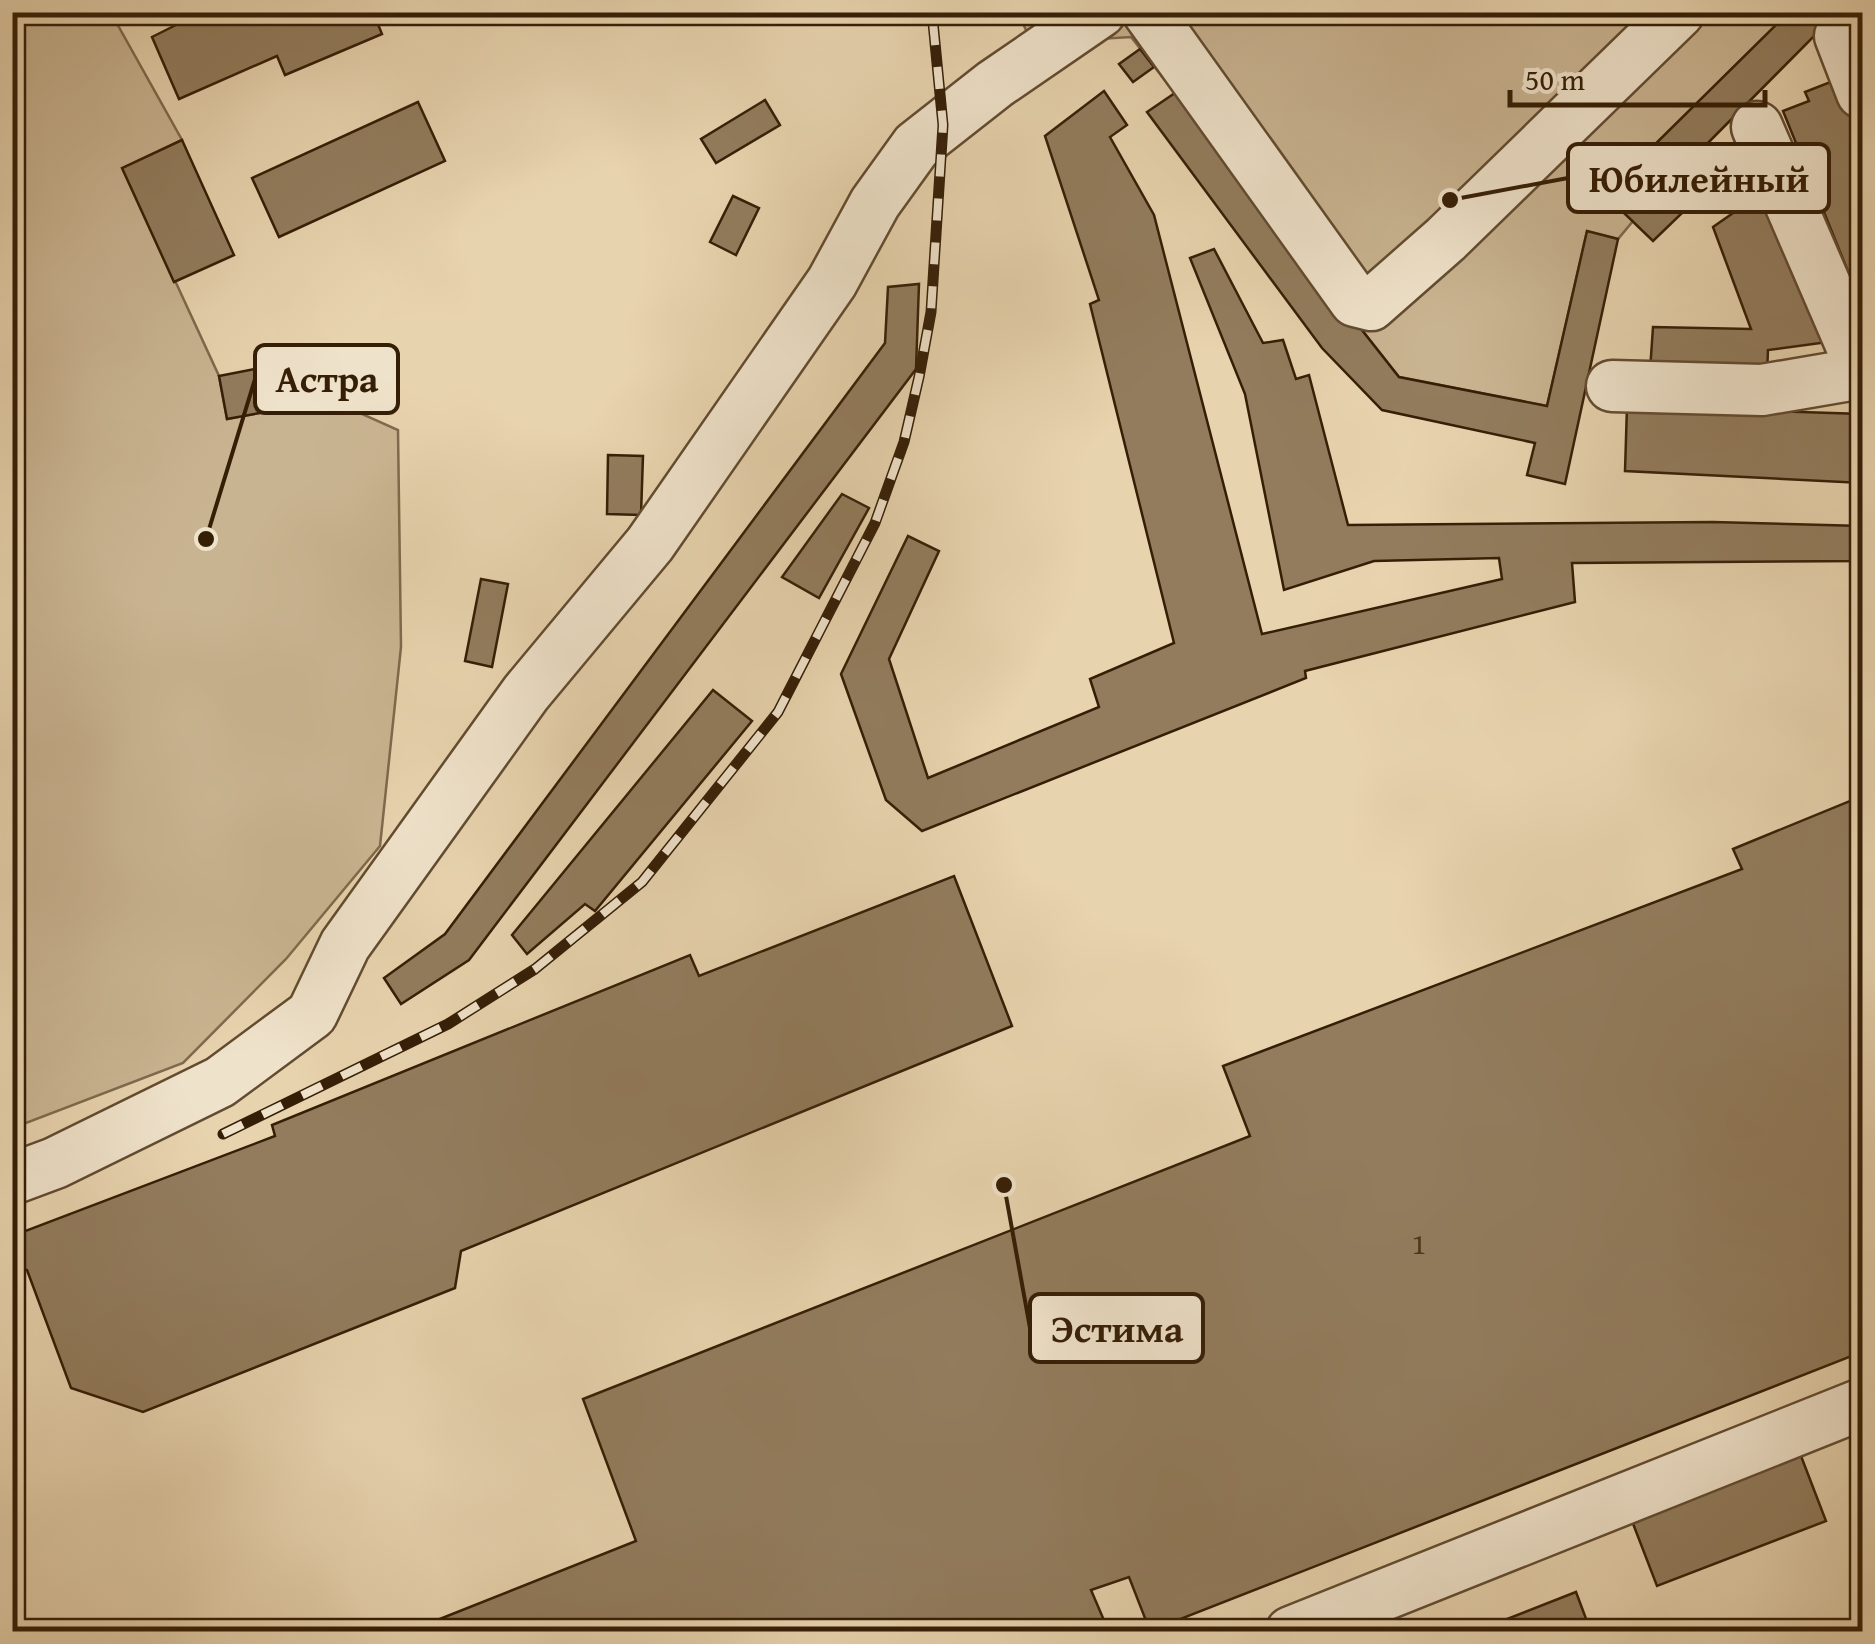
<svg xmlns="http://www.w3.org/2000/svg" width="1875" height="1644" font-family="'Gentium Book Plus',serif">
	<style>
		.green { fill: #c9b491; stroke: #7f694c; stroke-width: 2.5 }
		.building { fill: #927c5d; stroke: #351e06; stroke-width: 2.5 }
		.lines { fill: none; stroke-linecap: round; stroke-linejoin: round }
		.minor-casing { stroke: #624b30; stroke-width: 55 }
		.minor { stroke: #efe2ca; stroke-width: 50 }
		.rail-casing { stroke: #351e06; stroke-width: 11 }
		.rail { stroke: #efe2ca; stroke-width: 8; stroke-dasharray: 22; stroke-linecap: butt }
		.labels { text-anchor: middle; stroke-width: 8; stroke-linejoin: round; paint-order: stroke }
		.number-label { font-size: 30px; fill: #4c361c }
		.leader { fill: none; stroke: #351e06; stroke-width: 4 }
		.callout-dot { fill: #351e06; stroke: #efe2ca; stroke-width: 4 }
		.callout { fill: #efe2ca; stroke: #351e06; stroke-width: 4 }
		.callout-label { font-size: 38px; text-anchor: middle; font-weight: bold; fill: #351e06 }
	</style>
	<rect width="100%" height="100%" fill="#e7d3ae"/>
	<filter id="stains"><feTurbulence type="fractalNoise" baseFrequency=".002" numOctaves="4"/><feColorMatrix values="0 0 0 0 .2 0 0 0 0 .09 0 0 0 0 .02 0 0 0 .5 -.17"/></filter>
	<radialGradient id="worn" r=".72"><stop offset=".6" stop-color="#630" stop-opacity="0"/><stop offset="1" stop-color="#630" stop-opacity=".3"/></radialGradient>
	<!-- green -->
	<g class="green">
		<path d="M13,13H111L182,140L123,168L219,376L227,419L331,400L398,430L401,647L380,846L286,959L183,1063L13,1128Z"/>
		<path d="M1018,13H1788L1633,167L1655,187L1626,213L1633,221L1618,239L1587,231L1547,406L1399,377L1131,37L1032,43Z"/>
	</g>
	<!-- building -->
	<g class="building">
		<path d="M202,12H373L382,34L285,75L277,56L179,99L152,37Z"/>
		<path d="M1789,12H1838L1682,169L1694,179L1670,203L1681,214L1653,241L1625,214L1655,187L1632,167Z"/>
		<path d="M1140,49L1154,67L1133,82L1119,64Z"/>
		<path d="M1838,79L1862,139V306L1783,111L1809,101L1805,92Z"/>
		<path d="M1104,91L1127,125L1110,137L1154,215L1262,634L1502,579L1499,558L1374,561L1284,590L1245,394L1190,258L1214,249L1263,343L1283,340L1296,379L1309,375L1348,525L1713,522L1862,526V561L1572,563L1575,602L1305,671L1306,678L922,831L886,800L841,674L908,536L939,551L889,659L928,778L1099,707L1090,679L1174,643L1090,304L1099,300L1045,136Z"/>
		<path d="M1175,93L1399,377L1547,406L1587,231L1618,239L1565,484L1527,475L1535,443L1382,410L1322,348L1147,112Z"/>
		<path d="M765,100L780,125L716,163L701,139Z"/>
		<path d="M418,102L445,161L279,237L252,178Z"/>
		<path d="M182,140L234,255L174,282L122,168Z"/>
		<path d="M1764,170L1828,342L1768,350L1767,374L1650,371L1653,327L1751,329L1713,227L1746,204L1737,179Z"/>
		<path d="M733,196L759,208L736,255L710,242Z"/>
		<path d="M919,284L916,369L469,960L401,1004L384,978L445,934L885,343L888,287Z"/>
		<path d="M322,356L331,400L227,419L219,376Z"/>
		<path d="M1627,406L1862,414V483L1625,471Z"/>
		<path d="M608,455L643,456L641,515L607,514Z"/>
		<path d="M842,494L869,508L819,598L782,577Z"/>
		<path d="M481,579L508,584L492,667L465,661Z"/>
		<path d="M713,690L752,721L595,911L585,904L527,954L512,935Z"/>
		<path d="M1862,796V1352L1150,1631L1129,1577L1091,1590L1109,1632H407L636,1541L583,1399L1250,1136L1223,1066L1742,869L1733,849Z"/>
		<path d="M954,876L1012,1026L461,1251L455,1288L143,1412L71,1388L27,1270L12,1267V1236L275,1136L272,1125L690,955L699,976Z"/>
		<path d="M1801,1456L1826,1521L1657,1586L1632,1521Z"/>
		<path d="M1576,1592L1591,1632H1474Z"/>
	</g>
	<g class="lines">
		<defs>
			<g id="minor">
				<path d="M1148,12L1355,301L1371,305L1446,239L1679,12"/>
				<path d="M1840,36L1862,93"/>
				<path d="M1757,127L1862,370"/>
				<path d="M1612,386L1762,390L1862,373"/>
				<path d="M12,1179L55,1163L220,1082L312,1014L345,945L526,693L650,544L832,282L875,203L916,146L995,84L1100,12"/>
				<path d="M1291,1632L1862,1404"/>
			</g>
		</defs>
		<!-- minor casing -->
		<use href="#minor" class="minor-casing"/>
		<!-- minor -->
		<use href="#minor" class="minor"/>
		<defs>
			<path id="rail" d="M223,1134L448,1024L535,969L642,882L778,712L875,523L904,442L919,377L931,312L943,125L932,12"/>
		</defs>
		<!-- rail casing -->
		<use href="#rail" class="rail-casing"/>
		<!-- rail -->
		<use href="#rail" class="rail"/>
	</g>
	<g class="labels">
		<!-- number labels -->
		<g class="number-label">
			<text x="1419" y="1254">1</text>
		</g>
	</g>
	<!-- callouts -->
	<path class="leader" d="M1450 200L1568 178M206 539L255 379M1004 1185L1030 1328"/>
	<g class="callout-dot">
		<circle cx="1450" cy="200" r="10"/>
		<circle cx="206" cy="539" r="10"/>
		<circle cx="1004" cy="1185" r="10"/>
	</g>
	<g class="callout">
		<rect x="1568" y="144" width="261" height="68" rx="10"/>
		<rect x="255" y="345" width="143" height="68" rx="10"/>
		<rect x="1030" y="1294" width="173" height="68" rx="10"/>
	</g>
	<g class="callout-label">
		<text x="1699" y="192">Юбилейный</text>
		<text x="327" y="392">Астра</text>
		<text x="1117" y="1342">Эстима</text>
	</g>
	<!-- margin -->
	<rect width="1875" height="1644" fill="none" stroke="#e7d3ae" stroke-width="50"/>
	<rect x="15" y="15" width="1845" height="1614" fill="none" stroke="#351e06" stroke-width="5"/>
	<rect x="25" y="25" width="1825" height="1594" fill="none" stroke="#351e06" stroke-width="2.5"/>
	<!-- scale -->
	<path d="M1510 90v15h255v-15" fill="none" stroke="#351e06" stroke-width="5"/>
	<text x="1525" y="90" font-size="30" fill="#351e06" stroke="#efe2ca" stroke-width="8" paint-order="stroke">50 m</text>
	<rect width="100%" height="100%" filter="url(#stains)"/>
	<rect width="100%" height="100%" fill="url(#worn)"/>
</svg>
